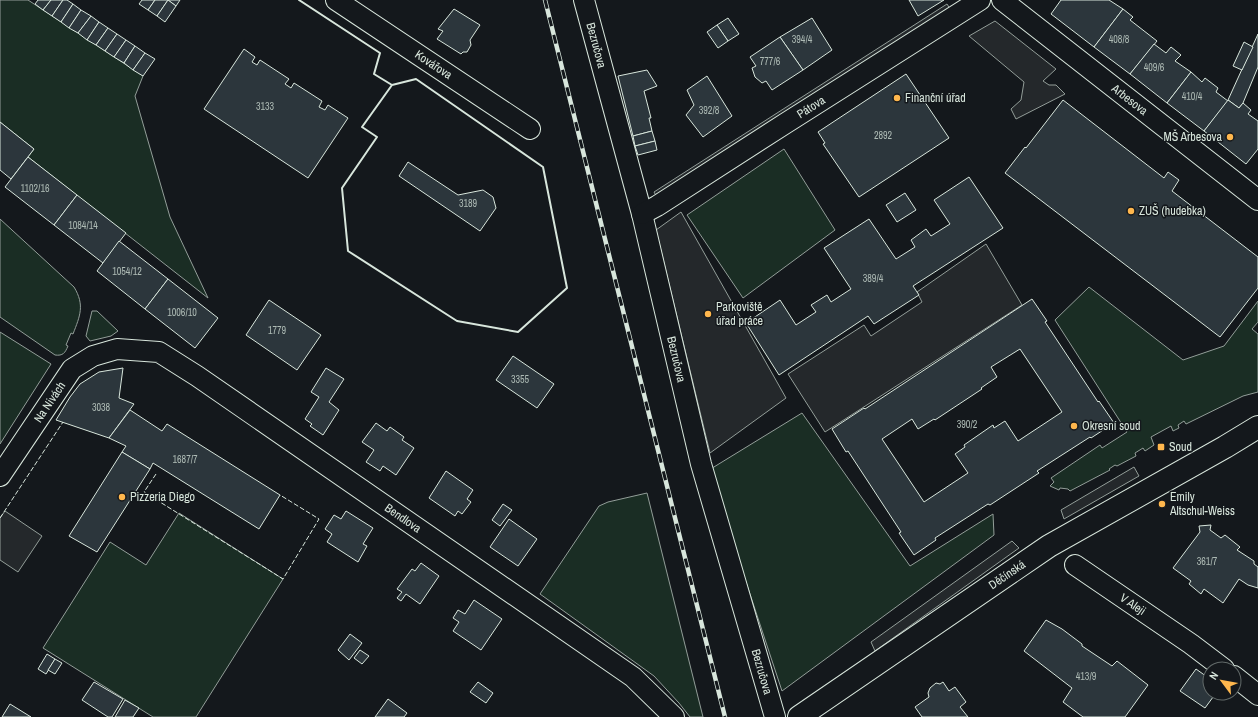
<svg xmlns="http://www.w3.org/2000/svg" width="1258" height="717" font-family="'Archivo Narrow',sans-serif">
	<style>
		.green { fill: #1a2d24; stroke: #939e99 }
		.parking { fill: #24282b; stroke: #939e99 }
		.building { fill: #2c363c; stroke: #d8e6dc; fill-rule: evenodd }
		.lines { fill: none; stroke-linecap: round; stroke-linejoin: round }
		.minor-casing { stroke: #d8e6dc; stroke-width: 22 }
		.secondary-casing { stroke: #d8e6dc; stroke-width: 24 }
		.minor { stroke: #14181c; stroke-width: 20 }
		.secondary { stroke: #14181c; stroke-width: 22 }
		.rail-casing { stroke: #d8e6dc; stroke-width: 4.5 }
		.rail { stroke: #14181c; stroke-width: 3; stroke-dasharray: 9; stroke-linecap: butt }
		.fence { stroke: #d8e6dc; stroke-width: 1; stroke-dasharray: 5 2; stroke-linecap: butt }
		.wall { stroke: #d8e6dc; stroke-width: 2 }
		.poi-dot { fill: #ffb74d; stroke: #14181c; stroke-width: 1.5 }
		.labels { text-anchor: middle; stroke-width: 3; stroke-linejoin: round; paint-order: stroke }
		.number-label { font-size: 10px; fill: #adbab4 }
		.street-label { font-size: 12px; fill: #d8e6dc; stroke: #14181c }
		.poi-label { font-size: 12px; fill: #d8e6dc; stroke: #14181c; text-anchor: start }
	</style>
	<rect width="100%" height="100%" fill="#14181c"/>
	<!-- green -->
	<g class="green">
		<path d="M0,0H28L143,76L135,96L170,217L208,298L28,157L34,149L0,122Z"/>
		<path d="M784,149L835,230L743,298L687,215Z"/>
		<path d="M0,219L74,287C85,305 80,316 73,334L71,333L66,345L68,346C65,353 63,356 55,355L0,317Z"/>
		<path d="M1089,287L1183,360L1224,346L1258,301V322L1252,329L1258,334V392L1243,396L1186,424L1184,421L1178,425L1179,428L1173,431L1171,426L1151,437L1154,445L1145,451L1143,448L1135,453L1136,456L1117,466L1115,465L1109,469L1110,470L1070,491L1068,489L1060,488L1059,490L1050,486L1054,482L1051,478L1100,445L1102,448L1127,432L1055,320Z"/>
		<path d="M92,311H97L118,331L111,336L90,341L86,336Z"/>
		<path d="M0,332L51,364L0,444Z"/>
		<path d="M802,413L910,566L993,514L994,535L782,691L709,470Z"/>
		<path d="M647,493L703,717H690L679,703L654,676L540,594L599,506L608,502Z"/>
		<path d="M179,513L283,579L196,717H153L43,648L110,542L146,565Z"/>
	</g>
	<!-- parking -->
	<g class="parking">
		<path d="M947,4L952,12L659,201L654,192Z"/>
		<path d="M995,21L1056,69L1043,81L1049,85H1056L1065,94L1016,119L1011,109L1021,100L1024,82L969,36Z"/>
		<path d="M681,212L786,398L710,453L656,230Z"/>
		<path d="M986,244L1022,305L825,432L788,374L864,325L871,336L922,302L917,292Z"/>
		<path d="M1134,467L1139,476L1064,519L1061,510Z"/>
		<path d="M5,511L42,536L18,572L0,560V518Z"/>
		<path d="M1012,541L1019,548L875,651L871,642Z"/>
	</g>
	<!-- building -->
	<g class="building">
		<path d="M38,0H51L43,10L35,4Z"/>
		<path d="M51,0H63L52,16L43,10Z"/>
		<path d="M63,0H67L73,4L61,22L52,16Z"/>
		<path d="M142,0H155L148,10L139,4Z"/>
		<path d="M155,0H168L157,16L148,10Z"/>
		<path d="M168,0H180L176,6Z"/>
		<path d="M168,0L176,6L165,22L157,16Z"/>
		<path d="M909,0H944L918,16Z"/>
		<path d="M1061,0H1109L1123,9L1094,47L1051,14Z"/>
		<path d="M73,4L81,10L69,28L61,22Z"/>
		<path d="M454,9L480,25L470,40L471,45L467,52H463L461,54L437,39L443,31L438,29Z"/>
		<path d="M1123,9L1133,17L1130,20L1157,41L1130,74L1094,47Z"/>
		<path d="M81,10L91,16L78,33L69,28Z"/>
		<path d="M91,16L99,22L87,40L78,33Z"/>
		<path d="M728,18L739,34L728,41L717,25Z"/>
		<path d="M812,18L832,50L803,70L780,37Z"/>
		<path d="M99,22L108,28L96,45L87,40Z"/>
		<path d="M717,25L728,41L718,48L707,32Z"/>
		<path d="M108,28L117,34L105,51L96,45Z"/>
		<path d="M117,34L126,40L114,57L105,51Z"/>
		<path d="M1258,34V67L1243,103L1239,108L1228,100Z"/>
		<path d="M780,37L803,70L772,90L766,81L762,83L755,77L752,68L756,66L750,57Z"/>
		<path d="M126,40L135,46L124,63L114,57Z"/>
		<path d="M1244,42L1253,47L1242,70L1233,66Z"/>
		<path d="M1154,44L1166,53L1171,47L1181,55L1175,61L1191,72L1167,103L1130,74Z"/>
		<path d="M135,46L145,53L133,70L124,63Z"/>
		<path d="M244,49L255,57L252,62L257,65L260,60L289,79L285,84L291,88L294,83L322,101L319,107L325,110L328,105L348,118L308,178L204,109Z"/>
		<path d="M145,53L155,59L143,76L133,70Z"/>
		<path d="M647,70L657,86L644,91L651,118H649L652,131L633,136L618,76Z"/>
		<path d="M1191,72L1202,82L1205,78L1218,88L1216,92L1228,101L1204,131L1167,103Z"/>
		<path d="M906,74L949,138L859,197L823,144L825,143L818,132Z"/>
		<path d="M707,76L732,116L703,137L686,115L694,105L687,90Z"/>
		<path d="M1063,100L1164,178L1168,172L1179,180L1172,191L1258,257V288L1220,337L1005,173L1025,147L1026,148Z"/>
		<path d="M1228,100L1239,108L1243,103L1251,110L1248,114L1258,121V149L1246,164L1204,131Z"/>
		<path d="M0,122L34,149L11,179L0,170Z"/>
		<path d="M652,131L655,141L635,146L633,136Z"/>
		<path d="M655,141L657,150L638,155L635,146Z"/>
		<path d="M28,157L77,195L54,225L5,187Z"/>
		<path d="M408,162L458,195L483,190L493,197L496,208L480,231L399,176Z"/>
		<path d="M969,177L1003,228L913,286L919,295L874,324L868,316L779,375L746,323L780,300L796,325L816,312L811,305L827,295L831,302L851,289L824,248L869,219L896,259L915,247L911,240L926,229L931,236L950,224L934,200Z"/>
		<path d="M905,193L916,210L897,222L886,205Z"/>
		<path d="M77,195L126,233L103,263L54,225Z"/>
		<path d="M119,241L168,279L145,309L97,271Z"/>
		<path d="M168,279L218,318L195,348L145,309Z"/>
		<path d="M1032,299L1047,321L1045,322L1098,402L1099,401L1114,423L1091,438L1090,437L1037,471L1039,473L990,505L988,504L935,538L936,540L914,555L899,533L901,532L848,451L846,452L832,429L864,408L865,409ZM1020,349L1062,412L1018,441L1005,421L994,428L993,425L964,445L965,447L955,454L968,473L924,502L882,439L912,419L918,429L934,419L935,420L982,389L981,388L997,377L991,367Z"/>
		<path d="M269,300L321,335L297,370L246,335Z"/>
		<path d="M513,356L554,384L537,408L496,380Z"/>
		<path d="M123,368L119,398L134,404L109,438L56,420L70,397L80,384L99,372Z"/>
		<path d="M326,368L344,379L329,402L339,410L323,435L310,426L312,424L305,419L319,397L311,392Z"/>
		<path d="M130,410L162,431L167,424L280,495L259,529L153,463L150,469L122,452L126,446L109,438Z"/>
		<path d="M376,423L387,431L390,427L404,437L402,440L414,448L396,475L383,466L380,471L366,462L374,450L362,442Z"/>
		<path d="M122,452L150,469L97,552L69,536Z"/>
		<path d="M446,471L473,490L467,499L471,502L462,514L458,511L455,516L429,498Z"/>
		<path d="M503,504L512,510L500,526L492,520Z"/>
		<path d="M346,511L373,528L363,544L367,546L358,562L327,542L332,534L325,529L334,515L341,519Z"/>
		<path d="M509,519L537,539L518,566L490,547Z"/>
		<path d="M1211,525L1210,530L1221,538L1225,535L1240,547L1237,550L1254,561V564L1258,567V588L1248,585L1239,579L1223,603L1204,589L1201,594L1189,584L1191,581L1173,568L1200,532L1199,526Z"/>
		<path d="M421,563L439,576L420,604L406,594L401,601L397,598L402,592L397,589L412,569L415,571Z"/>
		<path d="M474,600L502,619L481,650L453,631L459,622L453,618L458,610L465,614Z"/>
		<path d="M1046,620L1062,629L1082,644V646L1112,666L1117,661L1148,685L1125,717H1083L1063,702L1072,688L1024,651Z"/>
		<path d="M350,634L362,643L349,660L338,650Z"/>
		<path d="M360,650L369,656L362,664L354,658Z"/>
		<path d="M47,654L55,659L46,674L38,669Z"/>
		<path d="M55,659L62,663L55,674L48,670Z"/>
		<path d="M1196,669L1210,679V693H1216L1205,708L1180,691Z"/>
		<path d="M94,682L123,699L112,717H108L82,700Z"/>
		<path d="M478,682L493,693L486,703L470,692Z"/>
		<path d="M943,682L949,691L955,687L966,702L960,707L968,717H922L915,707L929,697L928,693L930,688L936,683L940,684Z"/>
		<path d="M388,699L407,713L404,717H375Z"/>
		<path d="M125,700L139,708L133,717H115Z"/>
		<path d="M10,704L31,717H2Z"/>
	</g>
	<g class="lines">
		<defs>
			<g id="minor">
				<path id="s1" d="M336,0L530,129"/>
				<path id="s2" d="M584,0L642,214L701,464L775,717"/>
				<path id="s3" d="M1002,0L1258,200"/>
				<path id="s4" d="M642,214L657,206L786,123L980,0"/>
				<path id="s5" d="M0,476L72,369L93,356L117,349L159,352L197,376L633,677L674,717"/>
				<path id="s6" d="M1075,565L1191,644L1224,669"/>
				<path d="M1234,676L1258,695"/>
			</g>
			<g id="secondary">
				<path id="s7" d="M799,717L1049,546L1225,447L1258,427"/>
			</g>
		</defs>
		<!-- minor casing -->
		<use href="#minor" class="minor-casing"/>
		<!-- secondary casing -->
		<use href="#secondary" class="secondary-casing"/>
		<!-- minor -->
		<use href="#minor" class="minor"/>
		<!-- secondary -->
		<use href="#secondary" class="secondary"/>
		<defs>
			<path id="rail" d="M545,0L725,717"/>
		</defs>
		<!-- rail casing -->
		<use href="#rail" class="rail-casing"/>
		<!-- rail -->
		<use href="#rail" class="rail"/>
		<!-- fence -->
		<g class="fence">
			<path d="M156,474L144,492L283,579L319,519L280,495"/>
			<path d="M0,518L63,422"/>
		</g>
		<!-- wall -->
		<path class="wall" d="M299,0L380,53L374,74L392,85L362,127L377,137L342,188L348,251L457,321L518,332L567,288L543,167L416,79L392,85"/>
	</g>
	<!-- markers -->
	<g class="poi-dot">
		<circle cx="897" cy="98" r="4"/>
		<circle cx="1230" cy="137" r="4"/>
		<circle cx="1131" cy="211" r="4"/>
		<circle cx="708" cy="314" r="4"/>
		<circle cx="1074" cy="426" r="4"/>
		<rect x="1157" y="443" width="8" height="8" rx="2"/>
		<circle cx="122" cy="497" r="4"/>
		<circle cx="1162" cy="504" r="4"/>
	</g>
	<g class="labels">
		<!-- number labels -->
		<g class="number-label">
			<text x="802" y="43">394/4</text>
			<text x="1119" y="43">408/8</text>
			<text x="770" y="65">777/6</text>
			<text x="1154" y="71">409/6</text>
			<text x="1192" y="100">410/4</text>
			<text x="265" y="110">3133</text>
			<text x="709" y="114">392/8</text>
			<text x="883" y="139">2892</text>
			<text x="35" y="192">1102/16</text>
			<text x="468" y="207">3189</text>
			<text x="83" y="229">1084/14</text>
			<text x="127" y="275">1054/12</text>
			<text x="873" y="282">389/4</text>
			<text x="182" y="316">1006/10</text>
			<text x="277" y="334">1779</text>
			<text x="520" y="383">3355</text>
			<text x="101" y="411">3038</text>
			<text x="967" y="428">390/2</text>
			<text x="185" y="463">1687/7</text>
			<text x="1207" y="565">361/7</text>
			<text x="1086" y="680">413/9</text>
		</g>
		<!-- street labels -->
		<g class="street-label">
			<text dy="4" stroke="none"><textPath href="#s2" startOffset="47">Bezručova</textPath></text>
			<text dy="4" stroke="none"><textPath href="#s1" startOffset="117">Kovářova</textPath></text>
			<text dy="4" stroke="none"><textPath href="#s3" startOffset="162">Arbesova</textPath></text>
			<text dy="4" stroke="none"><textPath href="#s4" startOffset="200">Pátova</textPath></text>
			<text dy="4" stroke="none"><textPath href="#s2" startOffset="371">Bezručova</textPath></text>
			<text dy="4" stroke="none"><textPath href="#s5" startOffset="89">Na Nivách</textPath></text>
			<text dy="4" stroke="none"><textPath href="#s5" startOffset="516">Bendlova</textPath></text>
			<text dy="4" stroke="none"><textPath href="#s7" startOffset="252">Děčínská</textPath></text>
			<text dy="4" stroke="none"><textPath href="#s6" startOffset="70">V Aleji</textPath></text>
			<text dy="4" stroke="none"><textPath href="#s2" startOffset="695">Bezručova</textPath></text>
		</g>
		<!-- poi labels -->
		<g class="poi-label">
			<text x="905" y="102">Finanční úřad</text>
			<text x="1222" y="141" text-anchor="end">MŠ Arbesova</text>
			<text x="1139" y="215">ZUŠ (hudebka)</text>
			<text x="716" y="311">Parkoviště<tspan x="716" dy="14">úřad práce</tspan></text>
			<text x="1082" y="430">Okresní soud</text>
			<text x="1169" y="451">Soud</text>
			<text x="130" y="501">Pizzeria Diego</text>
			<text x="1170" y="501">Emily<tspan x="1170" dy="14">Altschul-Weiss</tspan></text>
		</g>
	</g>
	<!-- north arrow -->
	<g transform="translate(1222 681) rotate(302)"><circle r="19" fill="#14181c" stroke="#626a69"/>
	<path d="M0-3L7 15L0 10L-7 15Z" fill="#ffb74d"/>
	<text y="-6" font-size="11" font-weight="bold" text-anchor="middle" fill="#d8e6dc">N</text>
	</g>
</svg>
